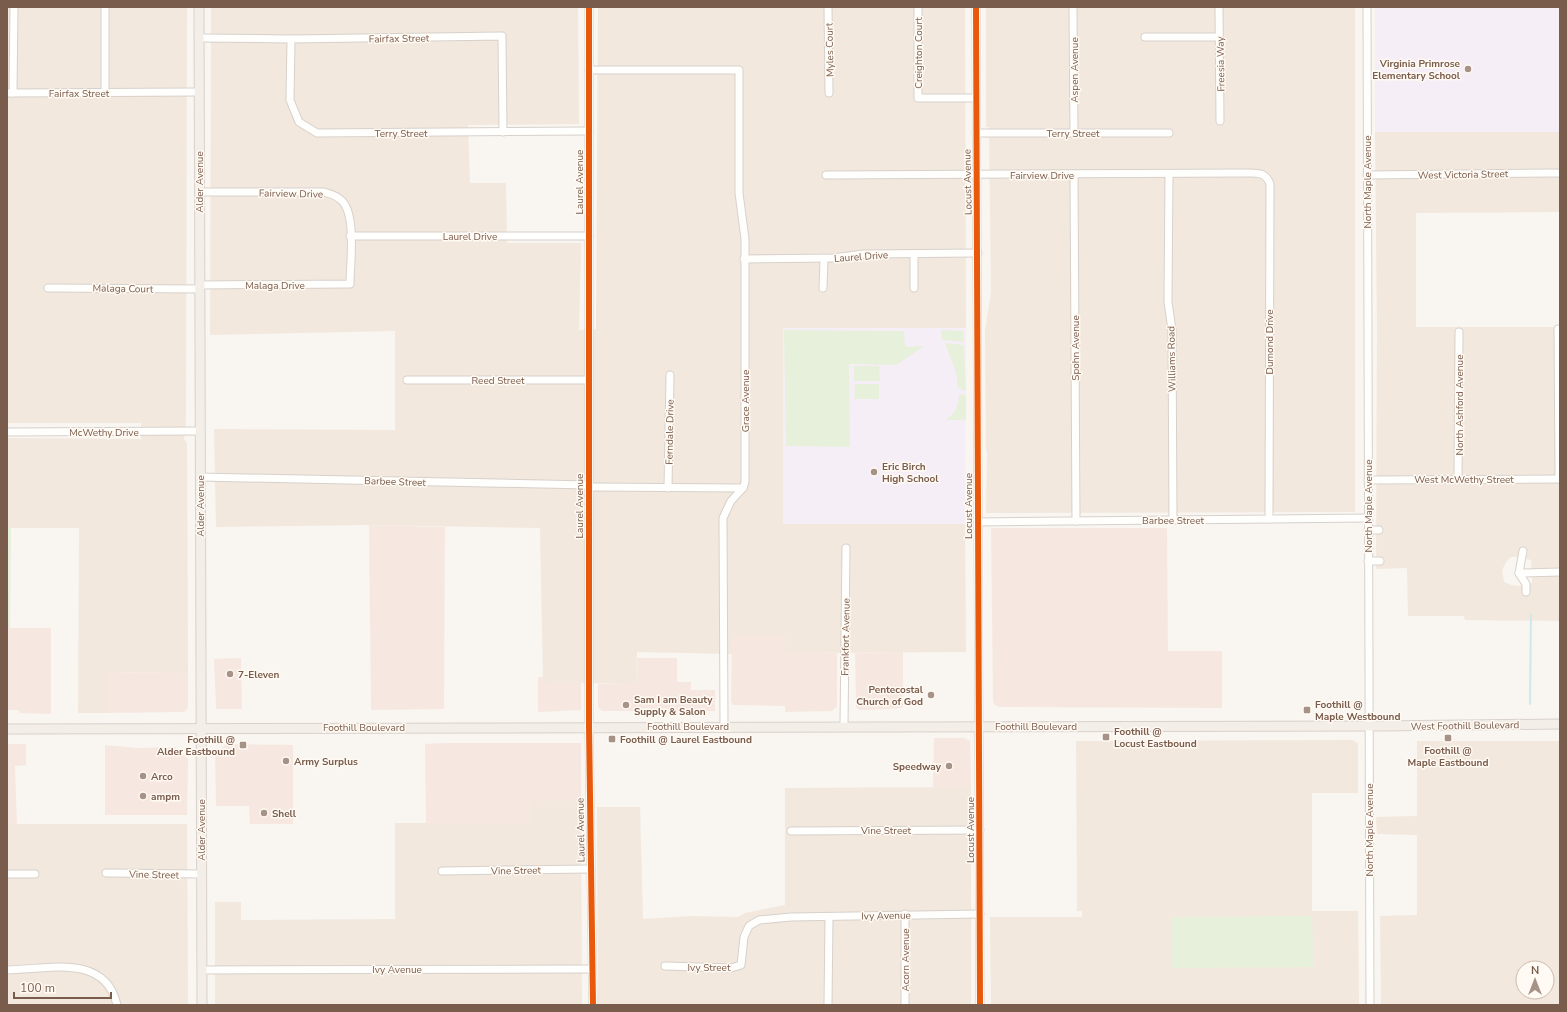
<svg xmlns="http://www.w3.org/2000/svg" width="1567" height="1012" font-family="'Nunito Sans',sans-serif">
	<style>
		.residential { fill: #f2e8de; fill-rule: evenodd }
		.commercial { fill: #f6e8e1 }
		.education { fill: #f6eef6 }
		.green { fill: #e7f0db }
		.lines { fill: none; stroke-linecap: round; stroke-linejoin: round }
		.stream { stroke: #d0e8ea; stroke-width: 2 }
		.minor-casing { stroke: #d7d1cb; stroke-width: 9 }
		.major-casing { stroke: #dad1cc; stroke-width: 11 }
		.minor { stroke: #fefefd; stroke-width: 7 }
		.major { stroke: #f3eee8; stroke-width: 9 }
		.cycleway-casing { stroke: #fffaf3; stroke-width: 8 }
		.cycleway { stroke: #e8590c; stroke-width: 6 }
		.poi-dot { fill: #a69286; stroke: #fffaf3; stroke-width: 1.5 }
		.labels { text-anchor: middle; stroke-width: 3; stroke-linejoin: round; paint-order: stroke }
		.street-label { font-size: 10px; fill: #7a5c4d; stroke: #fffaf3 }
		.poi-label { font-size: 10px; font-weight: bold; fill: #7a5c4d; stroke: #fffaf3; text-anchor: start }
	</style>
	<rect width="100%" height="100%" fill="#f9f5f0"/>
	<!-- residential -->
	<g class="residential">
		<path d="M7,7H187L186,420L184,439L187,443L188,673L106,672V713H78L79,528H7V438L141,439V423H7Z"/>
		<path d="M211,7H578L579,124L468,125L470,183H506L507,243H581L579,330L596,329L598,7H965L966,328H783V524H965L966,652L785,653L784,635L732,636V654L637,652L636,684L543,682L540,528L369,525L216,527L214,429L395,430V331L210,335Z"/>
		<path d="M986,7H1355V512L986,513L987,451H986L985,331L991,292L989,127H986Z"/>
		<path d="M1375,132H1560V212L1416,213V327H1560V621L1465,620L1464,616H1408L1407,568L1376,569L1377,329ZM1511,557H1519L1531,560L1532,583L1519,586L1511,585L1504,582L1502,570L1506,562Z"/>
		<path d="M1353,740L1358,744V793H1312V911H1358L1359,1005H991L990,917H1082V911H1077L1076,741Z"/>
		<path d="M1417,741H1560V1005H1381L1380,916L1417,915V835L1377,834L1376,817L1417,816ZM1523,968H1547V992H1523Z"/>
		<path d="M971,787V822L969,824L968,839L971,841V1005H598L597,807H640L643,919L692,916L738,917L745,913L785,905V788Z"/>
		<path d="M529,801H581L582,1005H215V902H241V920L395,919V823H530Z"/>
		<path d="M7,824H187L188,1005H7Z"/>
	</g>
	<!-- commercial -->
	<g class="commercial">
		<path d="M369,525L445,527L444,709L371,710Z"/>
		<path d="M991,528H1167L1168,651H1222V708L1000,707L995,705L993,702Z"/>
		<path d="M7,628H51V714L20,713L19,710H7Z"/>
		<path d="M732,635H785V653H837V706L832,711L785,712V706L733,705L731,702Z"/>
		<path d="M903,652V705L902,708L868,710H859L856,707L855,653Z"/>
		<path d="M241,658L242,709H216L214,659Z"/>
		<path d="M637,658H677V682H691V690H715V711H602L598,707V684L636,683Z"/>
		<path d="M106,672L188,673V708L184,712L106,713Z"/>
		<path d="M538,677H543V682L581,681V710L538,712Z"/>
		<path d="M934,738H964L970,741L971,787H933Z"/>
		<path d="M445,743H581V801H530V823H426L425,744Z"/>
		<path d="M7,744H26V765L15,766L17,824H7Z"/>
		<path d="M226,744L293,745V824H250L249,806H216L215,755Z"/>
		<path d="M105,745L137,748L175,747L188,759L187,815H105Z"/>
	</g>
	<!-- education -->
	<g class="education">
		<rect x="1375" y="7" width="185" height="125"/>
		<path d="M783,328H966L965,524H783Z"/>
	</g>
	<!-- green -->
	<g class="green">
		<path d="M784,330L904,331L905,347L924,346L896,365L849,364L850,447L786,446Z"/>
		<path d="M941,330L963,331L964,342L942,340Z"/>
		<path d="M945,343L964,345L966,391L958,388L956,372Z"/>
		<path d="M854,366H879L880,381H854Z"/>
		<path d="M855,384H879V399H854Z"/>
		<path d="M959,394L966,395V420H946C955,413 959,406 959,394Z"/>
		<path d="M7,528H11L10,628H7Z"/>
		<path d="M1312,916L1314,967L1172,968V917Z"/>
	</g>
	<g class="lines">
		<!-- stream -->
		<path class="stream" d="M1530,704L1531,614"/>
		<defs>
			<g id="minor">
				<path d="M105,7V93"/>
				<path d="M589,7V726L593,1005"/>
				<path d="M828,7L829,93"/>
				<path d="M918,7V98H976"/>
				<path d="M976,7L980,1005"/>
				<path d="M1073,7L1074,133"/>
				<path d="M1219,7L1220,121"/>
				<path d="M1367,7L1370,1005"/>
				<path d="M1145,37H1219"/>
				<path d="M199,38L291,39L502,36L503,132"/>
				<path d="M291,39L290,100L299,122L317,133L589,131"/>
				<path d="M589,70H739V193L745,239V482L743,488L731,501L723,518L724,726"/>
				<path d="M7,93L199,92"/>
				<path d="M13,93L14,7"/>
				<path d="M976,133H1169"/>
				<path d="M1169,174L1168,302L1172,330L1173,520"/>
				<path d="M826,175L1249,173C1259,173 1266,173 1270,184L1269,519"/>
				<path d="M1074,175L1076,521"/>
				<path d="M1367,175L1560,173"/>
				<path d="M199,192H324C330,194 336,195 341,200C357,213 350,265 350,284L199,285"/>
				<path d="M350,236H589"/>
				<path d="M744,259L833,258L864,254L978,253"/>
				<path d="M48,288L199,289"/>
				<path d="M823,288L824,258"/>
				<path d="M914,288V254"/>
				<path d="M1558,329L1559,479"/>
				<path d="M407,380H589"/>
				<path d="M9,432L200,431"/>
				<path d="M200,477L589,485"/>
				<path d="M1458,479L1459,332"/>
				<path d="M1368,480L1560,479"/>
				<path d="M589,487L743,488"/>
				<path d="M668,488L670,375"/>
				<path d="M978,522L1368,518"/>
				<path d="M1368,530H1379"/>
				<path d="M1523,551L1519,573L1526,584V592"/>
				<path d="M1368,561H1380"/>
				<path d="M1519,573L1560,572"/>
				<path d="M844,726L846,548"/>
				<path d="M791,831L980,830"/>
				<path d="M442,871L591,869"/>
				<path d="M106,873L201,874"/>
				<path d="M7,874H35"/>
				<path d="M905,914V1005"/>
				<path d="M665,966L731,968L741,965L744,937L749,926L759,920L791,917L980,914"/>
				<path d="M7,970C45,970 105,952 117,1005"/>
				<path d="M202,970L592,969"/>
				<path d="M828,1005L829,917"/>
			</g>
			<g id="major">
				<path d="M199,7L202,1005"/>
				<path d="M7,729L1378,726L1560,724"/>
			</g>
		</defs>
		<!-- minor casing -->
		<use href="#minor" class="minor-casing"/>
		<!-- major casing -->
		<use href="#major" class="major-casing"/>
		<!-- minor -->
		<use href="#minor" class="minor"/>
		<!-- major -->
		<use href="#major" class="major"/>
		<defs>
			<g id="cycleway">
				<path d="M589,7V726L593,1005"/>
				<path d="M976,7L980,1005"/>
			</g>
		</defs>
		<!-- cycleway casing -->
		<use href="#cycleway" class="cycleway-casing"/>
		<!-- cycleway -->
		<use href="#cycleway" class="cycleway"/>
	</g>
	<!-- markers -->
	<g class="poi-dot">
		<circle cx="1468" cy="69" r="4"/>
		<circle cx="874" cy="472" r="4"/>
		<circle cx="230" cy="674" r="4"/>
		<circle cx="931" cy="695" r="4"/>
		<circle cx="626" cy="705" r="4"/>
		<rect x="1303" y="706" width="8" height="8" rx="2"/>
		<rect x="1102" y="733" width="8" height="8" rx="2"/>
		<rect x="1444" y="734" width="8" height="8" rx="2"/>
		<rect x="608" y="735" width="8" height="8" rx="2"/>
		<rect x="239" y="741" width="8" height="8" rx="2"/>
		<circle cx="286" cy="761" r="4"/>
		<circle cx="949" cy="766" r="4"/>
		<circle cx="143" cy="776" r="4"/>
		<circle cx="143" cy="796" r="4"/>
		<circle cx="264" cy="813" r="4"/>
	</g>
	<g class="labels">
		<!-- street labels -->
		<g class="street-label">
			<text transform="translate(399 38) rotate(-1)" y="4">Fairfax Street</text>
			<text transform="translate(829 50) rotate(-91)" y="4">Myles Court</text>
			<text transform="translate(918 53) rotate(-90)" y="4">Creighton Court</text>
			<text transform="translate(1220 64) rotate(-91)" y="4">Freesia Way</text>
			<text transform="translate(1074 70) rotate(-90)" y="4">Aspen Avenue</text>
			<text x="79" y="97">Fairfax Street</text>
			<text x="401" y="137">Terry Street</text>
			<text x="1073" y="137">Terry Street</text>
			<text transform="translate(1463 174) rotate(-1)" y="4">West Victoria Street</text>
			<text x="1042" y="179">Fairview Drive</text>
			<text transform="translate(199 182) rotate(-90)" y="4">Alder Avenue</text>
			<text transform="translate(579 182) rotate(-90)" y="4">Laurel Avenue</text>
			<text transform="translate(967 182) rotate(-91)" y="4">Locust Avenue</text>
			<text transform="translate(1367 182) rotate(-90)" y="4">North Maple Avenue</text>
			<text transform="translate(291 193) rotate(1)" y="4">Fairview Drive</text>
			<text x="470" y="240">Laurel Drive</text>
			<text transform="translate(861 256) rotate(-4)" y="4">Laurel Drive</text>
			<text x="275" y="289">Malaga Drive</text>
			<text transform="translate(123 288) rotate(1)" y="4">Malaga Court</text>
			<text transform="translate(1269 342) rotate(-90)" y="4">Dumond Drive</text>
			<text transform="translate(1075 348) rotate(-90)" y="4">Spohn Avenue</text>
			<text transform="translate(1171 359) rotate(-91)" y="4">Williams Road</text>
			<text x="498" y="384">Reed Street</text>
			<text transform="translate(745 401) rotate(-90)" y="4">Grace Avenue</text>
			<text transform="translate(1459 405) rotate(-90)" y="4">North Ashford Avenue</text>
			<text x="104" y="436">McWethy Drive</text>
			<text transform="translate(669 432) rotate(-89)" y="4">Ferndale Drive</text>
			<text x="1464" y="483">West McWethy Street</text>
			<text transform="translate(395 481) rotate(2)" y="4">Barbee Street</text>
			<text transform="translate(200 506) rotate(-90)" y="4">Alder Avenue</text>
			<text transform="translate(579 506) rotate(-90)" y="4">Laurel Avenue</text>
			<text transform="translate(968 506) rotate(-90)" y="4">Locust Avenue</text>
			<text transform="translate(1368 506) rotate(-90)" y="4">North Maple Avenue</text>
			<text x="1173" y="524">Barbee Street</text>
			<text transform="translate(845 637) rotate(-89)" y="4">Frankfort Avenue</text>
			<text transform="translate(1465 725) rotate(-1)" y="4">West Foothill Boulevard</text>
			<text x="688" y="730">Foothill Boulevard</text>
			<text x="1036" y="730">Foothill Boulevard</text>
			<text x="364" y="731">Foothill Boulevard</text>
			<text transform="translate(201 830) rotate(-90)" y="4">Alder Avenue</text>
			<text transform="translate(580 830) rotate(-91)" y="4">Laurel Avenue</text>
			<text x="886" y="834">Vine Street</text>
			<text transform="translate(970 830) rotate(-90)" y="4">Locust Avenue</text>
			<text transform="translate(1369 830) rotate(-90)" y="4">North Maple Avenue</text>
			<text transform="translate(516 870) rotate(-1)" y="4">Vine Street</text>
			<text transform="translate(154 874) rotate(1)" y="4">Vine Street</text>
			<text transform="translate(886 915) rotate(-1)" y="4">Ivy Avenue</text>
			<text transform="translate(905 960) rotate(-90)" y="4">Acorn Avenue</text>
			<text x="709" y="971">Ivy Street</text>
			<text x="397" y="973">Ivy Avenue</text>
		</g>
		<!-- poi labels -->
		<g class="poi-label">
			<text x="1460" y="67" text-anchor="end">Virginia Primrose<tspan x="1460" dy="12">Elementary School</tspan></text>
			<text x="882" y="470">Eric Birch<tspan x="882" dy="12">High School</tspan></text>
			<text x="238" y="678">7-Eleven</text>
			<text x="923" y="693" text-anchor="end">Pentecostal<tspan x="923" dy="12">Church of God</tspan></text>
			<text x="634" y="703">Sam I am Beauty<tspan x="634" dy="12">Supply &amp; Salon</tspan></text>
			<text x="1315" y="708">Foothill @<tspan x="1315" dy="12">Maple Westbound</tspan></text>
			<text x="1114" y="735">Foothill @<tspan x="1114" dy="12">Locust Eastbound</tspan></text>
			<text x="235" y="743" text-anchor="end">Foothill @<tspan x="235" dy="12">Alder Eastbound</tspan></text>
			<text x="620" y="743">Foothill @ Laurel Eastbound</text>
			<text x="1448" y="754" text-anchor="middle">Foothill @<tspan x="1448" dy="12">Maple Eastbound</tspan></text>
			<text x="294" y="765">Army Surplus</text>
			<text x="941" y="770" text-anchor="end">Speedway</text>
			<text x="151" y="780">Arco</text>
			<text x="151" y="800">ampm</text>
			<text x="272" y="817">Shell</text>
		</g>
	</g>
	<!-- border -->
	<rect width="1567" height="1012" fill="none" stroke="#7a5c4d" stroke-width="16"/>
	<!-- north arrow -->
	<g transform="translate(1535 980)"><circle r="19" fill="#fffaf3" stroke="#cabbb1"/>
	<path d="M0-3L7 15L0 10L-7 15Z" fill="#a69286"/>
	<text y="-6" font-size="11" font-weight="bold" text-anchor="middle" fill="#7a5c4d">N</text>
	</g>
	<!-- scale -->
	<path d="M14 992v6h97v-6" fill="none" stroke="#7a5c4d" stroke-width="2"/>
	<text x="20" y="992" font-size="12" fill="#7a5c4d" stroke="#fffaf3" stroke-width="3" paint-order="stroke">100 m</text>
</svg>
